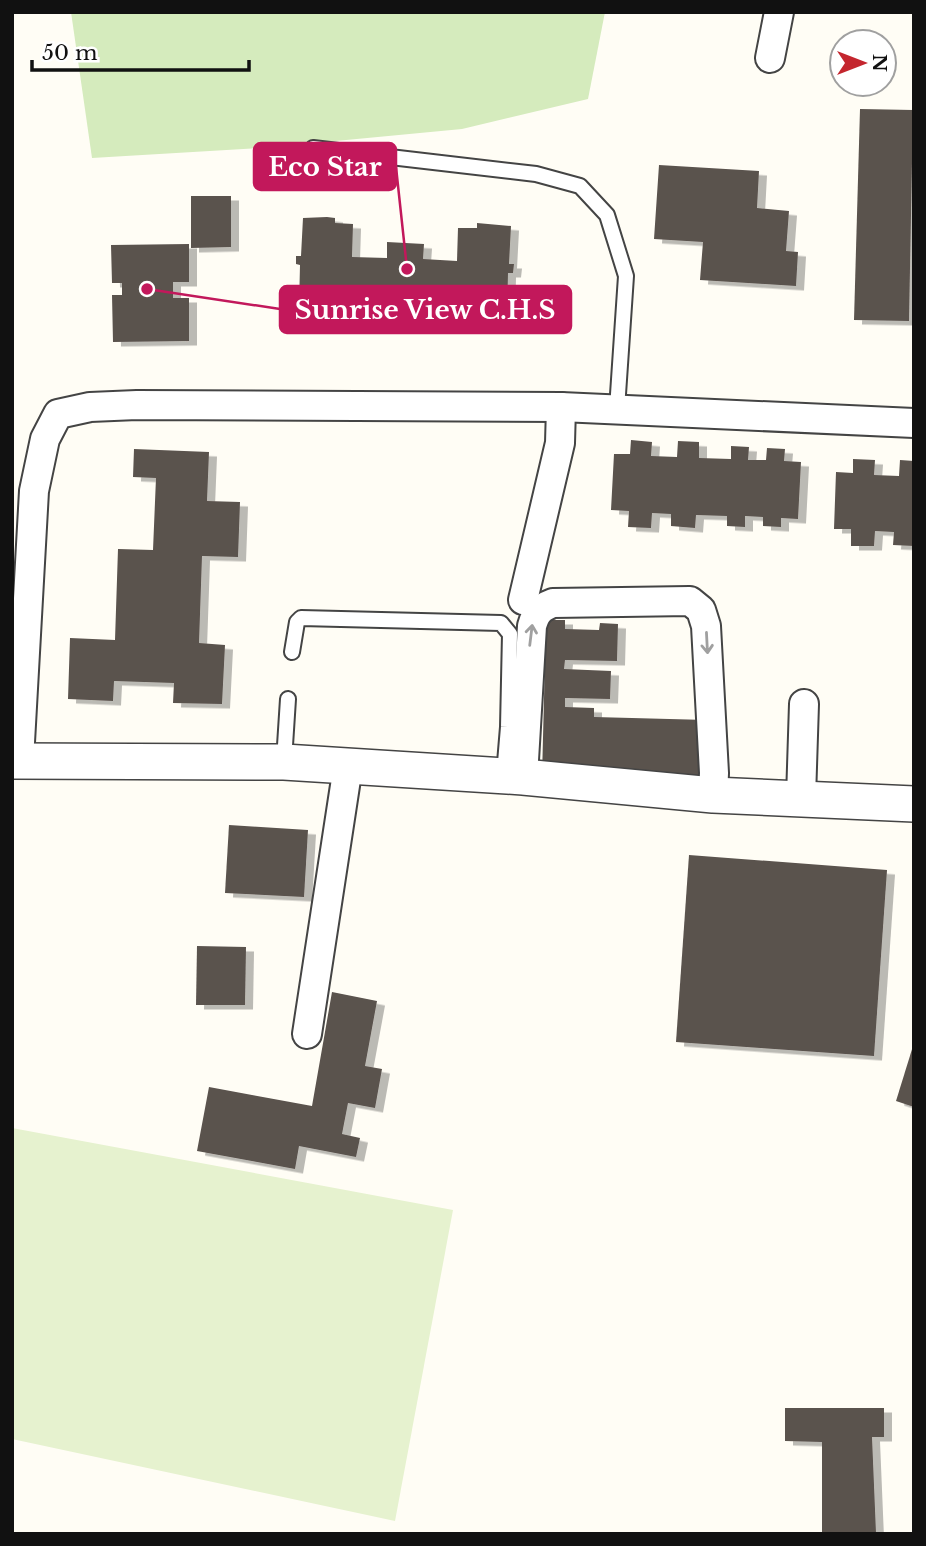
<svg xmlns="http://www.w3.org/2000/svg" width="926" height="1546" font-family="'Libre Baskerville',serif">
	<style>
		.green { fill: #d5ebbd }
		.pitch { fill: #e6f2cf }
		.building { fill: #5a524d; filter: url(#shadow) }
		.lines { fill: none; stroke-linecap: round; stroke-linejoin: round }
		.service-casing { stroke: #444; stroke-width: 18 }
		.minor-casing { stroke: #444; stroke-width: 32 }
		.tertiary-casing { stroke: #444; stroke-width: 38 }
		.service { stroke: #fff; stroke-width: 14 }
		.minor { stroke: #fff; stroke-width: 28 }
		.tertiary { stroke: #fff; stroke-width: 35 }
		.oneway { stroke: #a0a0a0 }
		.leader { fill: none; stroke: #c2185b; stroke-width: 2.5 }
		.callout-dot { fill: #c2185b; stroke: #fff; stroke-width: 2.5 }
		.callout { fill: #c2185b; stroke: #c2185b; stroke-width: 2.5 }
		.callout-label { font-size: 26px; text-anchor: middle; font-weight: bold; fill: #fff }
	</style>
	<defs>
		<filter id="shadow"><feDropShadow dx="8" dy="4.5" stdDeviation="0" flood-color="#0004"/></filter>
	</defs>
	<rect width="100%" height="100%" fill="#fffdf5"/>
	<!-- green -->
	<path class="green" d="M71,12H605L588,99L462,129L262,148L92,158Z"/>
	<!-- pitch -->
	<path class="pitch" d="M12,1128L453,1210L395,1521L12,1439Z"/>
	<!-- building -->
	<g class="building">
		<path d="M860,109L913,110L909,321L854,320Z"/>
		<path d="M659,165L759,171L757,208L789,211L786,251L798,252L796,286L700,280L703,242L654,239Z"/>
		<path d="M191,196H231V247L191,248Z"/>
		<path d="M327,217L335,218V223L353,224L352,257L387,258V242L424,244L423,259L457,261L458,228H477V223L511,226L509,264H514L513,273H508L507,315L299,307L300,265L296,264V256H301L303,218Z"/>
		<path d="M189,244V282H173V298H189V341L113,342L112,295H122V283H112L111,245Z"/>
		<path d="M631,440L652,442L651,456L677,457L678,441L699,442V458L731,459V446L749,447L748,460H766L767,448L785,449L784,461L801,462L798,519L781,518V527L763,526V517L745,516V527L727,526V516L696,515L695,528L671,526V514L652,513L651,528L628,527L629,511L611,510L614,454H630Z"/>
		<path d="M134,449L209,452L207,501L240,502L238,557L202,556L199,643L225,645L222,704L173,703L174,683L114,681L113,701L68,699L70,638L115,640L118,549L153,550L156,478L133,477Z"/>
		<path d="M853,459L875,460L874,475L899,476L900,460L914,461V546L893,545L894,532L875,531L874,546H851V529H834L836,472L853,473Z"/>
		<path d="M546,620H565V629L599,630L600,623L618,624L617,661L565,660L564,669L611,671L610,699L565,698V707L594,708V717L707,720L706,781L542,777Z"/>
		<path d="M229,825L308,830L304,897L225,893Z"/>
		<path d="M689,855L887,870L874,1056L676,1042Z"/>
		<path d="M197,946L246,947L245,1005H196Z"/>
		<path d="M332,992L377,1001L365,1066L382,1069L375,1108L348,1103L342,1134L360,1138L356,1157L299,1146L295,1169L197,1151L209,1087L312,1106Z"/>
		<path d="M913,1046H914V1107L896,1101Z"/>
		<path d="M785,1408H884V1437H872L876,1533L822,1534V1442L785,1441Z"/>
	</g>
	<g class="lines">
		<defs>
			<g id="service">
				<path d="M313,148L536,174L580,186L607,215L626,276L617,409"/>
				<path d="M292,652L297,622L301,618L501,623L510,634L508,727L504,775"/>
				<path d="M284,761L288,699"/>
			</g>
			<g id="minor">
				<path d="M770,58L779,12"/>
				<path d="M523,600L560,443L561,407"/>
				<path d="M19,760L34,491L45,439L58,414L90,407L137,405L561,407L914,423"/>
				<path d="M523,777L532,626C536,612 540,608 553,603L690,601L701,610L706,626L714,773L713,795"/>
				<path d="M801,798L804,704"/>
				<path d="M307,1034L348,766"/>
			</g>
			<path id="tertiary" d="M12,761L284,762L523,777L713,795L914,804"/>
		</defs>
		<!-- service casing -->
		<use href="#service" class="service-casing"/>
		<!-- minor casing -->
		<use href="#minor" class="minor-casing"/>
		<!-- tertiary casing -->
		<use href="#tertiary" class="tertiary-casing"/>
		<!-- service -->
		<use href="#service" class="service"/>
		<!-- minor -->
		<use href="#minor" class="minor"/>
		<!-- tertiary -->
		<use href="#tertiary" class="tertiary"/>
	</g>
	<!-- one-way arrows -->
	<defs><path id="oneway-shaft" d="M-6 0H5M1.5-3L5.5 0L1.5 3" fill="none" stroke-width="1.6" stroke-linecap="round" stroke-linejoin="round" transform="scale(1.75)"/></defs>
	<g class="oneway">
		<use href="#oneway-shaft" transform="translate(531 635) rotate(-83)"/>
		<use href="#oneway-shaft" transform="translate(707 643) rotate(87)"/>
	</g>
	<!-- callouts -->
	<path class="leader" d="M407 269L396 167M147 289L280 309"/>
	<g class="callout-dot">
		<circle cx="407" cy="269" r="7"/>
		<circle cx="147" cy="289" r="7"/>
	</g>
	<g class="callout">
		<rect x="254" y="143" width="142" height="47" rx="7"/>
		<rect x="280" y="286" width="291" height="47" rx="7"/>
	</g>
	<g class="callout-label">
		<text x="325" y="176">Eco Star</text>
		<text x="425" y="319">Sunrise View C.H.S</text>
	</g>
	<!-- border -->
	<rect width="926" height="1546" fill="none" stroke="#111111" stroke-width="28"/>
	<!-- north arrow -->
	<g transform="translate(863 63) rotate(90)"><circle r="33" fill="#ffffff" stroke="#a0a0a0" stroke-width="2"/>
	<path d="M0-5L12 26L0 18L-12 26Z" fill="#c4262e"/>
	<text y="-10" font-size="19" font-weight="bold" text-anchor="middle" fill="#111111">N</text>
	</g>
	<!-- scale -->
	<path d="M32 60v10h217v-10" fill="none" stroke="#111111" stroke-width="3.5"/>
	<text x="42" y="60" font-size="21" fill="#111111" stroke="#ffffff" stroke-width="5" paint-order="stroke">50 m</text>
</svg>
